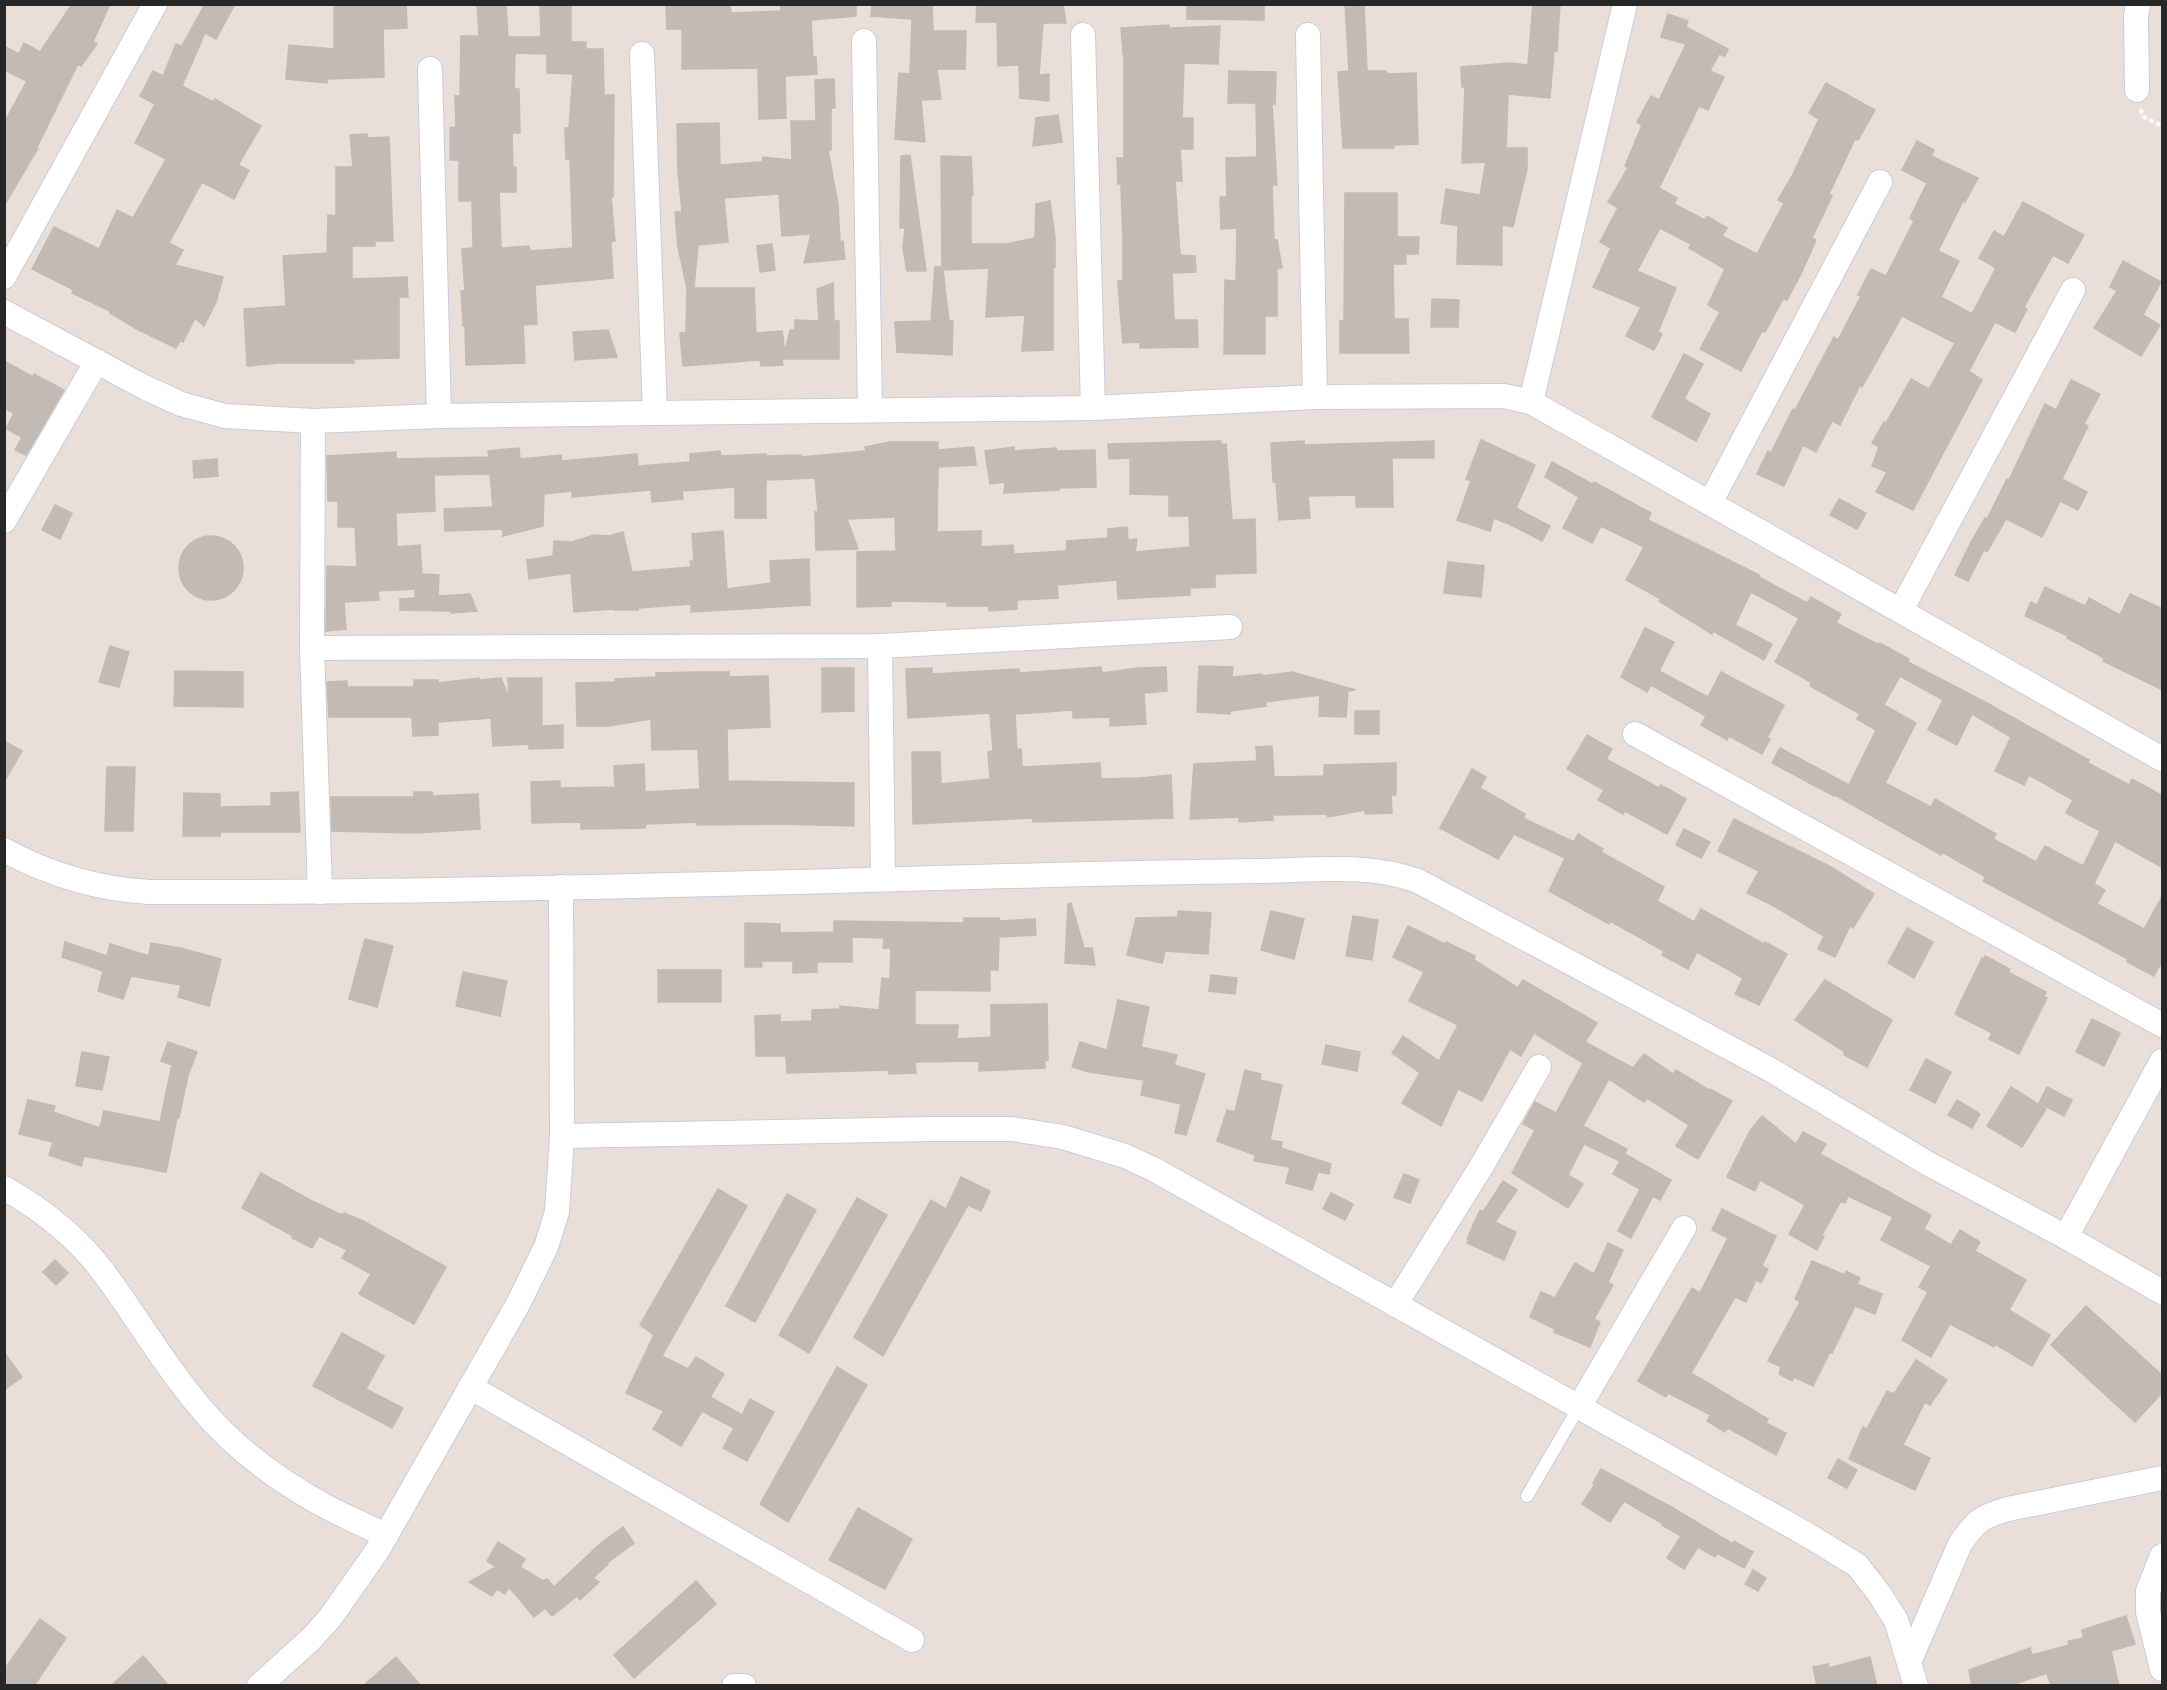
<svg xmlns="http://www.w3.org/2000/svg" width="2167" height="1690" font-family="'Fira Sans Condensed',sans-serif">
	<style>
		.building { fill: #c2bab4; stroke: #c4bab2; stroke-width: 1.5; fill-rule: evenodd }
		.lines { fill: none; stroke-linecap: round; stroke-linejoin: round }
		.lane-casing { stroke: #c7ced9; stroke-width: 14 }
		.street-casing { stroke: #c7ced9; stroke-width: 26 }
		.path { stroke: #fff; stroke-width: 4; stroke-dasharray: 4.5 3; stroke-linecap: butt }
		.lane { stroke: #fff; stroke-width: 12 }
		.street { stroke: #fff; stroke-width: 24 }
	</style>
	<rect width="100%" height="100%" fill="#eaded8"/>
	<!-- building -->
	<g class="building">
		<path d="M72,4H110L93,42L97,44L81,66L78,64L37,147L38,148L4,206V123L27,81L4,70V46L19,54L24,43L40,52Z"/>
		<path d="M205,4H235L216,39L205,33L182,86L213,102L215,99L261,126L238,165L249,170L234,199L202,182L169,243L183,250L175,265L223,277L216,302L204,326L195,318L183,342L180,341L176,348L137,329L110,313V311L72,293L74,290L32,269L54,227L99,249L117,210L133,218L166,159L135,143L155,104L140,96L153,71L163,76L176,44L182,46Z"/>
		<path d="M334,4H406L407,28L383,29L384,77L327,79V83L286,79L289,45L334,49Z"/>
		<path d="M477,4H506L508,37H541L540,4H571V42H586V49H603L604,95H614L613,197H611L615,241L611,242L613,278L535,285L537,324L523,325L525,363L466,365L465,326H463L461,291H465L462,249L473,248L472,201H459V160H450V128L456,127L455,96H460L461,36H479ZM515,53L547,54V73L573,74L569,128H565L566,159H570L573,248L530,251L529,246L502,248L501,246L499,192H516V167H513L512,133H520L519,89H514Z"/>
		<path d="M666,4H730L731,13L781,11L780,4H856V16L811,20L813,57H816L817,74L785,76L786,118L759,119L758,68L682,69V29H667Z"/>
		<path d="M872,4H932L933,31H966L965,69H937L941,99L921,100L925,142L895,139L899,73L910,74L912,19L871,16Z"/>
		<path d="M977,4H1063L1066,23H1043L1039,75L1049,74V101L1020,98L1019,65L998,66L997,22H976Z"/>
		<path d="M1187,4H1264V20L1187,19Z"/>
		<path d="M1345,4H1364L1367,71H1386L1387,74L1416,73L1418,144L1394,145V148H1343L1338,72L1349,71Z"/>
		<path d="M1533,4H1560L1557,51H1554L1550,98L1508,94L1506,148H1527V169L1513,227L1502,225V265L1457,264L1458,226L1441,223L1446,189L1480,195L1486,162L1462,163L1465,87H1462L1461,67L1510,63L1528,65Z"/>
		<path d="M1668,14L1688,21L1686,27L1728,49L1725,56L1719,54L1710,71L1724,77L1708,110L1699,106L1659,188L1677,198L1674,204L1705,220L1707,216L1727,228L1722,236L1757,254L1784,203L1778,200L1793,174L1819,119L1809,113L1826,83L1875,110L1858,140L1855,139L1829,194L1832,196L1812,238L1816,240L1801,274L1787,300L1783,299L1765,332L1762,331L1741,371L1700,349L1720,312L1708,305L1725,269L1689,248L1691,244L1660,228L1637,271L1676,288L1658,332L1662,334L1654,350L1626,336L1641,307L1593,287L1611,248L1600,242L1618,208L1608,202L1628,168L1625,166L1642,125L1637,122L1651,96L1659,100L1686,44L1661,37Z"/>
		<path d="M1169,25L1170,28L1220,26L1218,64L1184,63L1182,118H1193V149H1180L1182,181H1175L1180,255L1195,256L1196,272L1172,273L1174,320H1197L1198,347L1140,348V342L1123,343L1120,310L1118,281L1123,280V242L1121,184H1118L1117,158H1124V62L1121,28Z"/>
		<path d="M1229,71L1276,72L1275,104H1272L1277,185H1272L1274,240H1277L1282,268H1277V316H1265V354H1224L1225,280L1236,281L1237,228L1221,229L1220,197H1227L1226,158L1257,157L1256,103H1228Z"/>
		<path d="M834,79L835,108H831V150H828L838,204L840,242L843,241L845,259L804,263L811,234L782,236L779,194L724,198L728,242L698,245L694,288H754L756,333L782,331L785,352L790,330H795V320L819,321L817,289L833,283L834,321H839V359H782L783,365L761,366L760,360L683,366L680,333H686L687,288L678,247L675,212H682L678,171L677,124L719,123L720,165L762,162L763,157L792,160L791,121H816L815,80Z"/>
		<path d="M1058,115L1062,142L1033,146L1036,118Z"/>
		<path d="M367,134L368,138L389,137L393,241H375V246H352V279L407,277L408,297H399V358L354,359V363H278L247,366L244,309L286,306L283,256L327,253L328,215L336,216V167H353L350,135Z"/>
		<path d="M1917,141L1934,150L1931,156L1978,178L1965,202L1963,201L1938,251L1959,261L1941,297L1972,314L1996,268L1979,258L1994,231L2004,237L2023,202L2084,235L2068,263L2053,255L2024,307L2027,309L2015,332L1995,322L1969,371L1982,380L1913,510L1876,492L1887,472L1872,466L1879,447L1872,443L1884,422L1886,423L1911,379L1929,389L1955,343L1902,316L1862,387L1860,385L1840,425L1832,421L1816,452L1803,445L1784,486L1757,474L1768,451L1771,453L1793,409L1795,410L1834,337L1838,340L1861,296L1858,295L1871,269L1886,276L1914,221L1910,218L1927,183L1902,170Z"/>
		<path d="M910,155L920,228L926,271H907L903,249L905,228H900L901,156Z"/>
		<path d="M941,156L971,157L973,195H971V244H1006L1035,238L1036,204L1050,201L1055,237V267H1053V350L1022,351L1025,315L986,317L989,268L943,270L949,321H953L952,355L897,352L895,322L931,321L935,267H942Z"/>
		<path d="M1345,193H1397V237H1419L1418,254H1406V264H1393L1394,319H1408L1409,353H1340V321H1344Z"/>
		<path d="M772,244L775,270L760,272L757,246Z"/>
		<path d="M2123,261L2161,282L2143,315L2160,325L2141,356L2094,328L2117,291L2110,287Z"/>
		<path d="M1432,299L1459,300L1458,327H1431Z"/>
		<path d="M608,330L617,357L575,360L573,332Z"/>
		<path d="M1684,354L1703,364L1684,399L1710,414L1696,441L1652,417Z"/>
		<path d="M4,361L33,377L34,374L64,390L26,455L15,450L22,437L6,429L14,413L4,408Z"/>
		<path d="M2071,380L2100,394L2084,424L2088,426L2062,479L2087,492L2078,510L2060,501L2042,537L2006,519L1987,552L1984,550L1968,581L1955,575L1971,542L1985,518L1987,519L2007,479L2009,480L2045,404L2056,410Z"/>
		<path d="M1481,440L1535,465L1516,508L1550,526L1542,541L1511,525L1494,518L1490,531L1457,520L1471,481L1466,479Z"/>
		<path d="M1221,441V445L1226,444L1232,520L1255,519L1256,573L1215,574V587L1190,588V595L1118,599L1117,580L1057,585L1058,598L1017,600V609L989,611V606H947V602L891,601V606L857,607V552L896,551L895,517L847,519L858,549L816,550L815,512H818L815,478L766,480V518H735V487L682,491L683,499L652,502L651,490L572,497V491L544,494L543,526L503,536V529L445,531L444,509L493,507L490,474L434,475L435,511L396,513L397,547L420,545L422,574L439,575L438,596L470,594L477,611L451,613V611L400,610V599L415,598V589L378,591L379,600L344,602L346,629L326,631L327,566L357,567L355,527H338V501H328L327,456L396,452V459L489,457L488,451L519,448L520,459L561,455L562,461L637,454L638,466L690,462V454L720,451L721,456L766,454V456L801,455V457L866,451L865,447L890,442H938V450L974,447L976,465L938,467L937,532L981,531V547L1013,545L1014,554L1066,551L1067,541L1108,538V529L1127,527L1128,540L1137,539L1135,552L1190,547L1189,516H1169V495L1130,494V458L1109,459L1108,444Z"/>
		<path d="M1304,441V445L1434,441V458H1392L1393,507H1356V495L1308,496L1310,518L1279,520L1276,482H1273L1271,443Z"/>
		<path d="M1014,447V451L1056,448L1057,451L1095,450L1096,487L1059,488V490L1004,493L1005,482L990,484L985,451Z"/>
		<path d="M217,459L218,476L194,478L193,461Z"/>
		<path d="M1552,462L1592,484L1594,482L1651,513L1648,520L1759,575V577L1807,603L1811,597L1841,614L1836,623L1879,645L1880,643L1909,659L1908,662L1985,702L2089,760L2088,763L2129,785L2132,779L2163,796V868L2115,841L2094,884L2105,890L2097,904L2144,929L2163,895V959L2154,976L2127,962L2128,959L1983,881L1986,877L1942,852L1941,855L1835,795L1834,796L1772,763L1780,748L1849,785L1876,730L1857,719L1860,714L1810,686L1811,682L1775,662L1799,618L1751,592L1735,625L1772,644L1764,660L1713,631L1712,634L1659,601L1661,599L1626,580L1644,547L1601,526L1592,543L1563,528L1579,497L1545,477ZM1900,676L1943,700L1928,730L1957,745L1972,714L2011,737L1995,771L2024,785L2029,775L2073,800L2066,813L2100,831L2083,866L2045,846L2036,862L1993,839L1996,834L1935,799L1931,807L1885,783L1916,723L1884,705Z"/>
		<path d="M1839,499L1866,513L1857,529L1830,515Z"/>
		<path d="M55,505L72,513L60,539L42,530Z"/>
		<path d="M723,531L727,589L771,583L770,561L809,559L810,605L691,612V604L638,608V610H614V609L574,612L571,573L529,579L527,560L553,556L554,541L572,542L594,535L609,536L623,532L632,572L691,567L690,561H694L692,534Z"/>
		<circle cx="211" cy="568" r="32"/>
		<path d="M1448,562L1484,566L1481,597L1444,593Z"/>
		<path d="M2045,587L2085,606L2089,598L2120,615L2130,594L2163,609V690L2103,661L2104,658L2067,638L2068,636L2025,616L2031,602L2037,605Z"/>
		<path d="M1645,628L1674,642L1659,671L1708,697L1721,672L1784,705L1767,738L1770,739L1762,754L1729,736L1727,740L1701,725L1706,716L1651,685L1647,692L1621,677Z"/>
		<path d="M110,646L129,652L119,687L99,682Z"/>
		<path d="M1199,666L1233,667L1232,677L1262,674V676L1292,672L1356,690L1348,691L1346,717L1319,716L1320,695L1265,702L1266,706L1230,711V714L1197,712Z"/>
		<path d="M1101,667L1102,673L1138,668L1166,667L1167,691L1144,693L1146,724L1110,726V717L1073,718V710L1015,714L1017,750L1021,749L1022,767L1100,763L1101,779L1140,778L1171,775L1173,818L1033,822V818L913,824L912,752H940L941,784L990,779L988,752L993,751L990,713L908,718L906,669L932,668V674L1019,669V673Z"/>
		<path d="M822,668H854V711L822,712Z"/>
		<path d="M175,671L243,672V707L174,706Z"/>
		<path d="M697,672H729V677L768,676L770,727L727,729L728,781L854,783V826L780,824L697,825V822L646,824L645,828L581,829V822L532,823L531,782L560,781V788L615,787L614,766L644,764L645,792L700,789L698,749L652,750L651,719L609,726H577L576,683L616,682L615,679L656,677V673Z"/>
		<path d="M479,678V680L501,678L509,698L508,678H542V726L563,725V748L529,749V744L493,746L491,718L438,722V735L413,736L412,717H329L327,682L347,681V687H414V680H438V683Z"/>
		<rect x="1355" y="711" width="24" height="23"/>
		<path d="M1587,735L1612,749L1606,759L1659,788L1661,785L1686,799L1667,834L1625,811L1623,814L1598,800L1604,790L1567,769Z"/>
		<path d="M4,741L22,751L4,782Z"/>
		<path d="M1272,746L1274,777L1324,776V765L1396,763V795H1391L1392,813L1365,814V810L1328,817L1327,814L1273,815V820L1239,822V817L1190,819L1194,764L1257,761L1256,747Z"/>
		<path d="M107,767H135L133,831H105Z"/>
		<path d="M1472,769L1486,777L1480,788L1525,814L1523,818L1574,842L1578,834L1603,849L1601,852L1664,887L1657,901L1694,922L1701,909L1764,944L1765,942L1787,954L1759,1005L1735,994L1743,978L1697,952L1688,969L1662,955L1664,951L1610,921L1609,924L1549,891L1565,858L1514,834L1498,859L1440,828Z"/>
		<path d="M298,792L300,832H220V836H183L184,793L220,794V807L271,806V793Z"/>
		<path d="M414,792H432L433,796L478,794L480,829L414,833L332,831L331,797H414Z"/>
		<path d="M1734,819L1831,867L1874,894L1853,928L1850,926L1835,957L1818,949L1824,936L1772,905L1747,893L1759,871L1718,851Z"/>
		<path d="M1684,829L1710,842L1701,858L1676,845Z"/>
		<path d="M1071,903L1084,948H1092L1095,965L1065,963L1068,904Z"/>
		<path d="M1178,911L1211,913L1208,954L1165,951L1162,963L1127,955L1136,918L1178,917Z"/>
		<path d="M1271,911L1304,919L1294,959L1261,950Z"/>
		<path d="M1353,916L1378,920L1372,960L1346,956Z"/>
		<path d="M964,918H999V921L1035,919L1036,935L999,937L998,970H990V991L915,990V1025H958L957,1039L991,1037V1005L1047,1004L1048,1060L1045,1059V1068L979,1071V1061L915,1062L916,1073L889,1074V1070L787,1073L786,1056H756L755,1016L780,1015V1022L812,1021V1010L840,1009V1006L879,1010L882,978L890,979L891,948H883L884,938L852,937V962H817V972L793,973V961H761L762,967H745V923L780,924V933L834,932V921L964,923Z"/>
		<path d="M1408,926L1445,944L1446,942L1475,956L1474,960L1518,988L1523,980L1597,1023L1585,1042L1633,1068L1644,1054L1673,1074L1676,1070L1709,1090L1710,1089L1732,1101L1698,1159L1676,1146L1689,1125L1647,1098L1644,1102L1609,1079L1583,1126L1627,1149L1625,1154L1671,1180L1660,1200L1653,1196L1631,1238L1618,1231L1640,1189L1613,1174L1620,1161L1584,1144L1568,1175L1583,1184L1568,1208L1512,1173L1535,1130L1523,1124L1535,1102L1556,1113L1583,1063L1534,1033L1521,1056L1510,1049L1482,1101L1458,1089L1441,1126L1402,1103L1420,1073L1392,1053L1403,1036L1439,1061L1458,1025L1409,1001L1424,972L1393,957Z"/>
		<path d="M1907,928L1933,942L1914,978L1888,963Z"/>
		<path d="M365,939L393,946L377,1007L349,999Z"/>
		<path d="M65,942L107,956L110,944L149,956L151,943L180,948L221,959L209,1006L178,997L181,985L131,976L123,999L98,991L103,971L62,957Z"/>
		<path d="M1985,956L2010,969L2008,972L2046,992L2044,997L2047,998L2019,1054L1989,1039L1992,1033L1955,1014L1982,958L1984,959Z"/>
		<rect x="658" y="970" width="63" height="32"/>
		<path d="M463,972L507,981L500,1016L456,1006Z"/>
		<path d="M1211,975L1237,978L1235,994L1209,991Z"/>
		<path d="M1825,980L1892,1020L1867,1067L1844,1055L1845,1052L1795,1020Z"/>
		<path d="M1118,1000L1149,1007L1141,1047L1177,1055L1174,1065L1205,1074L1186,1135L1175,1133L1181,1104L1141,1095L1144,1080L1089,1072L1072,1067L1080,1042L1107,1050Z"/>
		<path d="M2092,1019L2120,1033L2104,1066L2076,1052Z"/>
		<path d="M168,1042L197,1052L188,1075L179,1118H177L166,1172L84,1156L81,1166L49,1155L53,1142L19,1134L28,1100L55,1106L53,1112L100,1128L104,1111L160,1122L172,1065L161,1061Z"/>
		<path d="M1326,1045L1360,1052L1357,1071L1322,1064Z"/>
		<path d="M82,1052L109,1057L102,1090L76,1086Z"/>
		<path d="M1926,1059L1951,1072L1935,1103L1910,1090Z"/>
		<path d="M1245,1070L1261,1074L1260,1080L1282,1085L1270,1140L1282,1142L1281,1148L1331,1164L1329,1174L1318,1172L1312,1190L1286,1183L1290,1167L1254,1161L1255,1155L1217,1141L1227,1110L1235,1112Z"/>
		<path d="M2011,1087L2046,1109L2022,1147L1987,1126Z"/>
		<path d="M2047,1087L2072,1100L2064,1116L2039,1103Z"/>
		<path d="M1957,1100L1980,1114L1972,1128L1948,1115Z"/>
		<path d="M1762,1116L1796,1144L1803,1132L1826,1144L1820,1154L1931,1215L1924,1229L1951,1245L1960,1230L1980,1242L1975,1251L2026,1280L2009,1310L2050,1335L2032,1366L1995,1344L1994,1347L1950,1324L1931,1357L1902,1340L1928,1292L1919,1287L1931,1266L1881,1240L1893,1217L1848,1196L1845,1203L1841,1201L1822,1235L1824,1236L1817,1250L1789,1234L1805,1205L1760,1180L1755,1191L1727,1177L1750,1131Z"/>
		<path d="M261,1173L312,1201L342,1215L344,1213L363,1221L446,1267L414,1324L359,1294L371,1274L342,1258L347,1250L319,1236L312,1248L292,1238L293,1236L242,1208Z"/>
		<path d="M1404,1174L1419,1180L1410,1203L1394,1197Z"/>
		<path d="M961,1177L990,1191L981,1211L968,1205L883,1356L854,1337L931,1200L946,1209Z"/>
		<path d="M1503,1181L1517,1190L1495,1222L1516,1232L1504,1260L1467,1243L1469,1240L1467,1239L1480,1210L1483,1212Z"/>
		<path d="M718,1189L747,1206L662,1356L688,1369L696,1357L724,1374L710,1397L742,1415L750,1399L774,1412L747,1461L723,1448L734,1428L702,1411L681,1446L653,1429L664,1411L626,1393L654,1335L640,1325Z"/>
		<path d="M1331,1193L1353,1204L1345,1220L1323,1209Z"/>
		<path d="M787,1194L816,1210L755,1322L726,1306Z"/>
		<path d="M857,1198L887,1215L809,1353L779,1335Z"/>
		<path d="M1722,1209L1776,1236L1762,1266L1768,1269L1761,1283L1756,1280L1746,1302L1735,1297L1691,1373L1768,1419L1766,1423L1786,1433L1776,1455L1728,1428L1725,1432L1707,1421L1711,1415L1668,1393L1666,1397L1638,1381L1692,1288L1700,1293L1728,1238L1712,1230Z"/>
		<path d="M1608,1243L1623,1250L1608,1282L1613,1285L1594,1319L1600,1322L1590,1347L1554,1332L1555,1329L1530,1317L1541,1292L1555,1298L1575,1263L1594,1274Z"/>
		<path d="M55,1260L68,1273L56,1285L43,1272Z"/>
		<path d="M1812,1261L1845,1275L1846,1271L1860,1278L1857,1284L1882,1294L1875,1314L1855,1306L1832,1353L1830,1352L1813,1386L1794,1377L1792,1381L1779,1374L1781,1367L1768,1361L1800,1302L1795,1299Z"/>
		<path d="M2086,1306L2163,1376V1392L2135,1422L2051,1345Z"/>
		<path d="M342,1333L384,1356L366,1389L403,1408L392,1428L313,1386Z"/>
		<path d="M4,1352L22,1377L4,1390Z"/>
		<path d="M1916,1360L1947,1380L1930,1405L1925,1402L1903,1445L1930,1458L1915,1490L1849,1459L1863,1427L1867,1429L1887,1391L1894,1394Z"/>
		<path d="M837,1367L867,1385L788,1522L760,1504Z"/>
		<path d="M1838,1459L1857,1470L1847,1488L1828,1478Z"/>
		<path d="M1601,1469L1673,1508L1733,1544L1734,1541L1753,1552L1744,1568L1717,1553L1715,1557L1698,1547L1684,1569L1667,1558L1681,1536L1662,1525L1663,1524L1624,1501L1610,1522L1582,1504L1595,1484L1593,1483Z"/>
		<path d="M858,1508L912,1539L885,1589L829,1560Z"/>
		<path d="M623,1527L634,1543L607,1563L608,1564L593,1578L599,1582L580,1600L577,1596L552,1616L545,1608L534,1617L509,1587L505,1594L497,1589L492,1596L469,1582L496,1567L487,1561L498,1542L525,1559L520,1567L543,1581L547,1579L554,1587L602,1542Z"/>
		<path d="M1753,1570L1766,1578L1758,1591L1745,1584Z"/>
		<path d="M696,1581L716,1604L634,1678L614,1655Z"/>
		<path d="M2126,1616L2135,1644L2111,1651L2119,1686H2051L2047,1673L2009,1686H1972L1969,1670L2030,1648L2032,1655L2069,1645L2068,1641L2084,1638L2082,1630Z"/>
		<path d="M40,1619L66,1638L34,1686H4V1670Z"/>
		<path d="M143,1656L169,1686H111Z"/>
		<path d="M396,1657L421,1686H363Z"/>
		<path d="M1870,1657L1877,1686H1817L1813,1667L1828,1664L1829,1668Z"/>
	</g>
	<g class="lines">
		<defs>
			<path id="lane" d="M1527,1496L1579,1407"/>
			<g id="street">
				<path d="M1083,35L1093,408"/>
				<path d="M1308,35L1315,397"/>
				<path d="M864,41L870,410"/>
				<path d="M642,54L655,413"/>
				<path d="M430,69L439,416"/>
				<path d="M2137,90L2136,16L2138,4"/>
				<path d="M4,277L155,4"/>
				<path d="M4,312L144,387L181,404L225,416L313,421L439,416L655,413L1093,408L1315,397L1504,396L1531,402L2162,759"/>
				<path d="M1531,402L1625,4"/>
				<path d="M313,421L312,648L320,892"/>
				<path d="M1710,503L1880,182"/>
				<path d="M4,521L97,361"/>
				<path d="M1901,610L2073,290"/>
				<path d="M880,646L883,879"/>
				<path d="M312,648L880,646L1230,627"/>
				<path d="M1635,734L2162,1025"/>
				<path d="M4,850C48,874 99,889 149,892C449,893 750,883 1050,875C1120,873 1190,872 1260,871C1313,870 1368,863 1418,881L1771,1070L1927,1163L2066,1237L2162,1292"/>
				<path d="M562,1136L929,1129H1012L1063,1137L1125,1156L1155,1170L1806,1534L1857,1565L1878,1592L1896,1620L1916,1686"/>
				<path d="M4,1188C43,1210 78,1238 104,1273C137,1317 164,1365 200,1407C233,1447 279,1481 325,1506C345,1517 366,1525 386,1536"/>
				<path d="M2066,1237L2162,1061"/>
				<path d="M1395,1305L1481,1167L1539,1067"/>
				<path d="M470,1387L912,1640"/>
				<path d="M1579,1407L1684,1228"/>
				<path d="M2162,1556L2148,1591V1612L2162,1669"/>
				<path d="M1909,1662L1960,1544C1976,1521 1980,1517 2008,1509L2162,1478"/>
				<path d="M259,1686L310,1640L330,1618L377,1551L518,1304L546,1247L557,1212L562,1136L561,887"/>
				<path d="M734,1686H744"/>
			</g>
		</defs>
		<!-- lane casing -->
		<use href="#lane" class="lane-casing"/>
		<!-- street casing -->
		<use href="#street" class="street-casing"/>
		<!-- path -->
		<path class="path" d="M2140,109L2144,117L2162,126"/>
		<!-- lane -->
		<use href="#lane" class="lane"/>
		<!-- street -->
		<use href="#street" class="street"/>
	</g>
	<!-- border -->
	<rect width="2167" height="1690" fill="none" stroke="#272727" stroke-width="12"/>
</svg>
